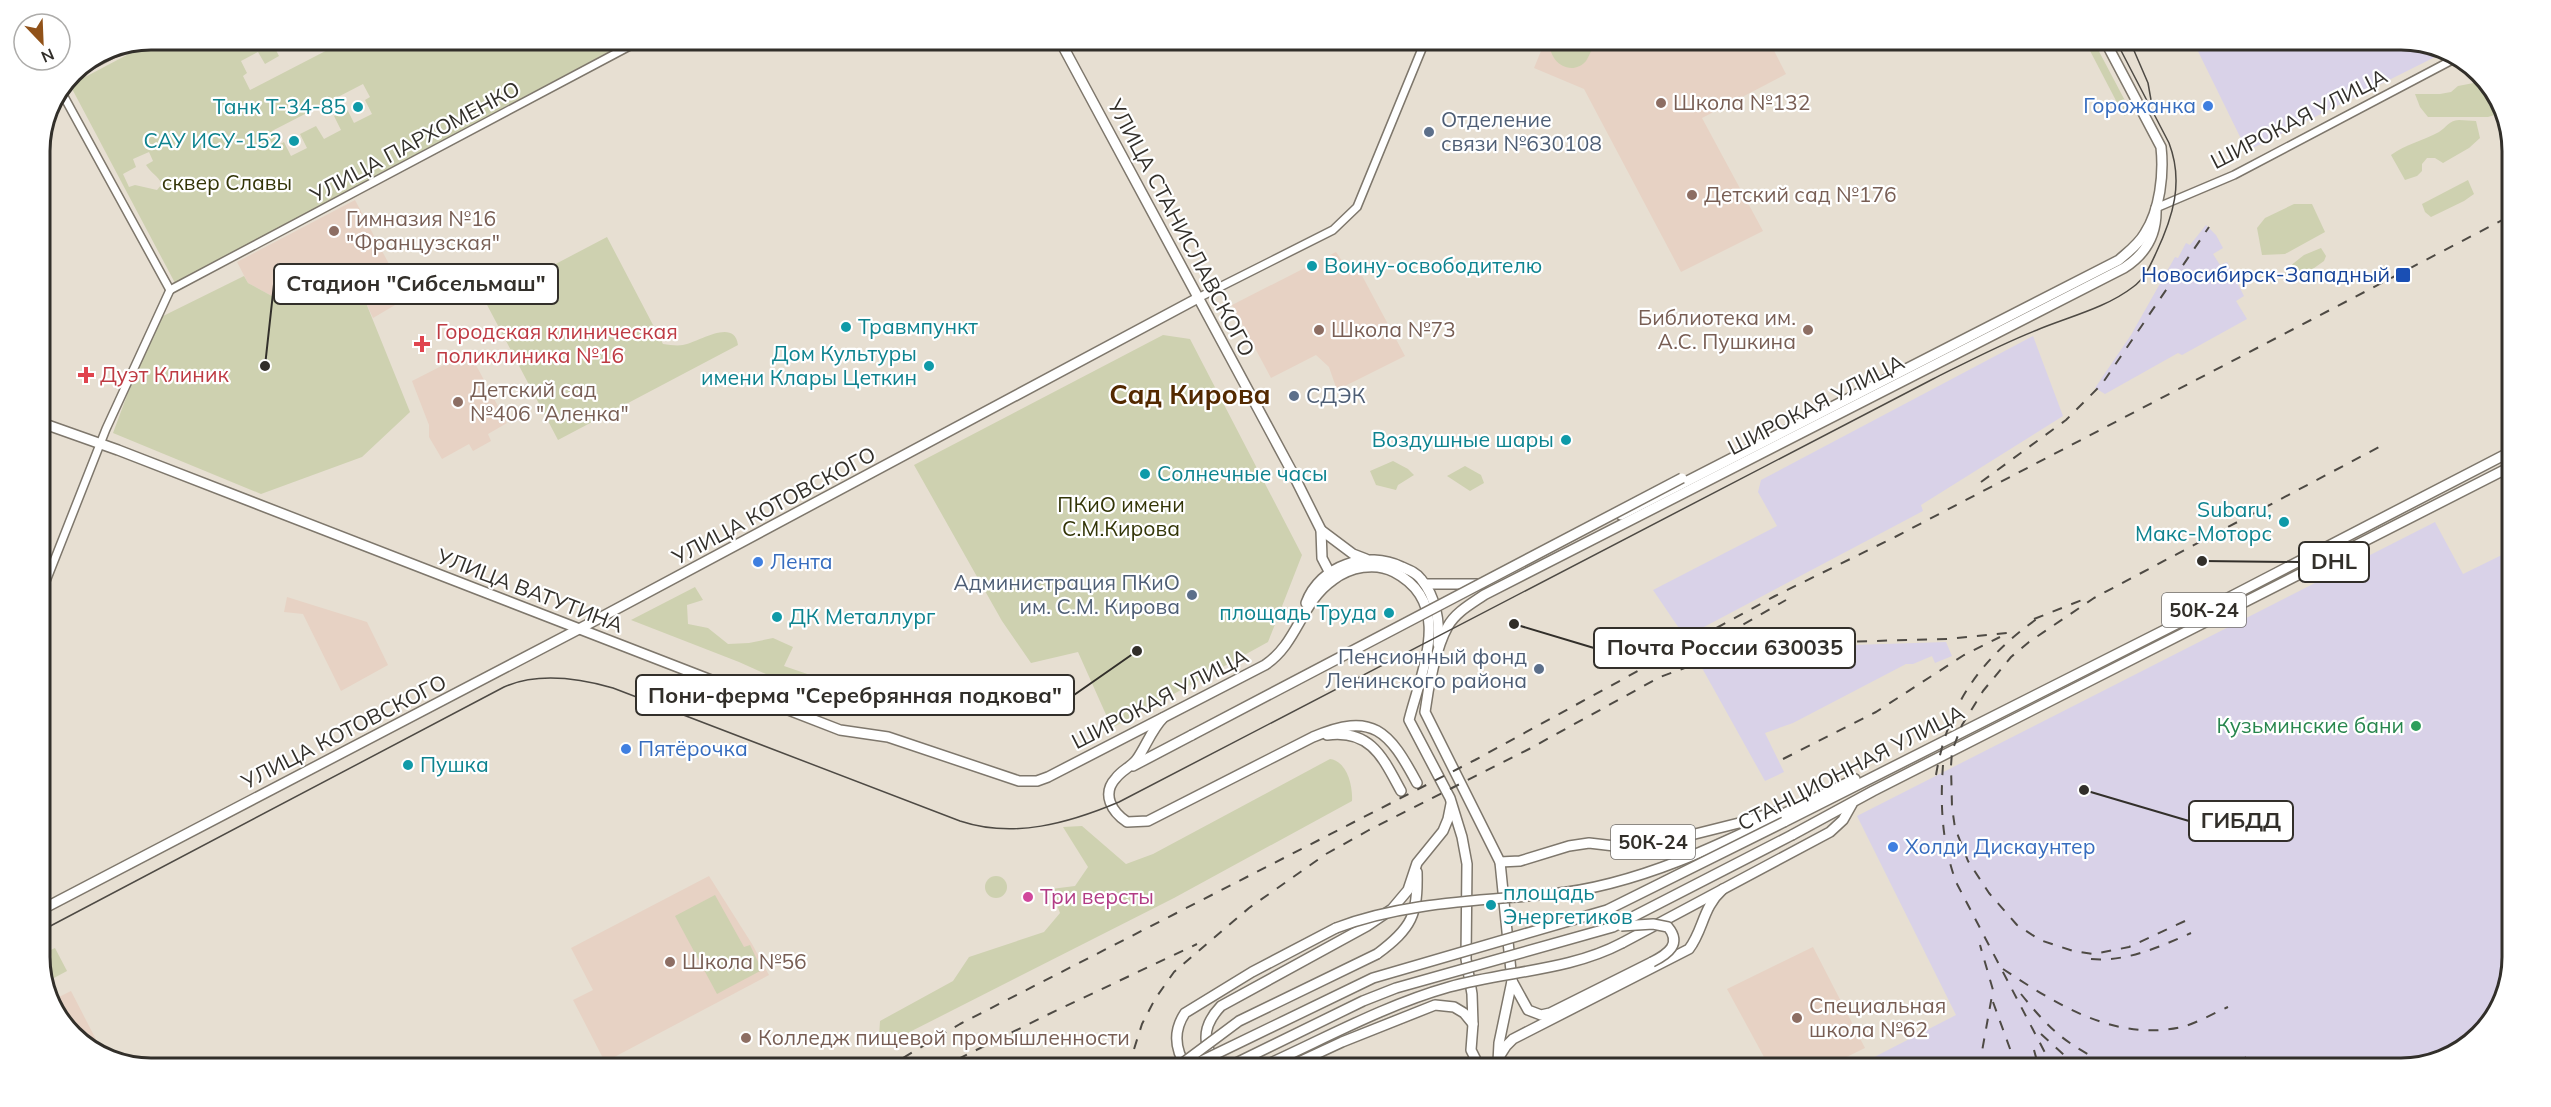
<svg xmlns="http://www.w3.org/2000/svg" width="2551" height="1107" font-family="Mulish,sans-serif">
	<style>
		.industrial { fill: #d9d2e8 }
		.education { fill: #e7d2c4 }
		.green { fill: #ced1b0; fill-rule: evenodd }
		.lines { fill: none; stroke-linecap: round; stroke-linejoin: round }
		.minor-casing { stroke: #7e776c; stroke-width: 10 }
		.major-casing { stroke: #7e776c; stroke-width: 12 }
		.minor { stroke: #fff; stroke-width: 7 }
		.major { stroke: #fff; stroke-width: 9 }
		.tram { stroke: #4e4a44; stroke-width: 1.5 }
		.rail { stroke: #4e4a44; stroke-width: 2; stroke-dasharray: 10 10; stroke-linecap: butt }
		.major-bridge-casing { stroke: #7e776c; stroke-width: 12; stroke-linecap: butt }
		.major-bridge { stroke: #fff; stroke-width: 9 }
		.education-dot { fill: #8d6e63; stroke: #fff; stroke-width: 2 }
		.shop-dot { fill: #3f7fe0; stroke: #fff; stroke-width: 2 }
		.culture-dot { fill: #0f9aa8; stroke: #fff; stroke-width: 2 }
		.service-dot { fill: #5c6f8a; stroke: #fff; stroke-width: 2 }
		.transit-dot { fill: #1a4fb4; stroke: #fff; stroke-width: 2 }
		.health-dot { fill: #e0444e; stroke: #fff; stroke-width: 2 }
		.leisure-dot { fill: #2e9e5b; stroke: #fff; stroke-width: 2 }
		.hotel-dot { fill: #d1479c; stroke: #fff; stroke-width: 2 }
		.labels { text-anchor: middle; stroke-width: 4.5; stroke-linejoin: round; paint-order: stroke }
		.shield { fill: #fff; stroke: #706d6a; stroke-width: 1.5 }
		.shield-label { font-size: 20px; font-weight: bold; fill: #322f2a }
		.education-label { font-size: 21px; fill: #785e54; stroke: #fff; text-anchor: start }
		.shop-label { font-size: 21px; fill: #366cbe; stroke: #fff; text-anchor: start }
		.culture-label { font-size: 21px; fill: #0d838f; stroke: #fff; text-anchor: end }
		.street-label { font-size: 21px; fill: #322f2a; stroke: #fff }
		.service-label { font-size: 21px; fill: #4e5e75; stroke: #fff; text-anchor: start }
		.park-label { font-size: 21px; fill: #333507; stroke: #fff }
		.transit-label { font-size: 21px; fill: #164399; stroke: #fff; text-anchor: end }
		.health-label { font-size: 21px; fill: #be3a42; stroke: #fff; text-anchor: start }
		.leisure-label { font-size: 21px; fill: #27864d; stroke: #fff; text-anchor: end }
		.hotel-label { font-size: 21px; fill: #b23c85; stroke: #fff; text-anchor: start }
		.district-label { font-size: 27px; font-weight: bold; fill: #532900; stroke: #fff }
		.rim { fill: none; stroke: #322f2a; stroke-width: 3 }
		.leader { fill: none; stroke: #322f2a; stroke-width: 2 }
		.callout-dot { fill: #322f2a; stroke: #fff; stroke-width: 2 }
		.callout { fill: #fff; stroke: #322f2a; stroke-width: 2 }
		.callout-label { font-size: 22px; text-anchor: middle; font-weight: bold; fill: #322f2a }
	</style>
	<rect width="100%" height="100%" fill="#e7dfd2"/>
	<!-- industrial -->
	<g class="industrial">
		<path d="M2192,39H2401L2443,47L2447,51L2247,151Z"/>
		<path d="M2206,225L2216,235L2223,248L2213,254L2220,265L2227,262L2244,296L2236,301L2247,319L2182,355L2178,353L2105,394L2095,388L2131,335L2175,257L2178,258L2186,243L2190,245Z"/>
		<path d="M2033,336L2063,416L1921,505L1923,511L1685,637L1653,590L1777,526L1758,492L1761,480Z"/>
		<path d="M2435,522L2463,574L2512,550V957L2504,999L2463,1049L2401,1068H1853L1956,1015L1857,816Z"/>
		<path d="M1946,642L1952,656L1935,663L1932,656L1913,664H1906L1793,723L1765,733L1784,772L1765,781L1702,668L1751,653L1790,647Z"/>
	</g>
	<!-- education -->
	<g class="education">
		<path d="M1546,39H1768L1786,74L1702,118L1763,231L1681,272L1584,89L1534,68Z"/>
		<path d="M355,200L407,298L373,318L366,303L281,301L248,283L237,262Z"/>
		<path d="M1336,252L1351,274L1359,270L1405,356L1337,390L1329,367L1316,355L1271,378L1232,305Z"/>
		<path d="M469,352L507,423L488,434L491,441L473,451L469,444L442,459L429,437V425L412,381Z"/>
		<path d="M287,597L367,622L388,665L341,691L303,614L284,612Z"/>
		<path d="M709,876L752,944L769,975L605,1062L573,1000L593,990L571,948Z"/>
		<path d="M1813,947L1865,1048L1824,1068H1770L1727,989Z"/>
		<path d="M71,991L105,1057L62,1024L53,1000Z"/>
	</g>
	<!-- green -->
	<g class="green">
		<path d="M157,39H225L230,47L245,39H282L273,44L279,56L265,64L258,52L241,61L247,73L243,76L250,90L341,43L340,39H633L175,283L70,85ZM363,84L370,97L365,100L372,114L354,123L347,109L334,116L341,130L324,139L316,126L300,134L307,148L291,156L284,142L279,145L272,131ZM149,152L153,161L146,165C151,173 158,176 162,184L157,190L135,185L129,187L123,174L136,167L133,159Z"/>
		<path d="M1551,39H1596C1593,46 1590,55 1586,61C1570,79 1545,59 1551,39Z"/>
		<path d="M2094,42L2131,112L2124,116L2087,45Z"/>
		<path d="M2484,81L2493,88L2501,113L2488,117H2428L2420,107L2415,94H2440L2451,92L2458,86Z"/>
		<path d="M2459,120L2476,121L2480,138L2469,148L2443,163L2435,158H2427L2422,164V171L2417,176L2405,180L2391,155C2406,144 2423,141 2439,132C2447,127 2448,121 2459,120Z"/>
		<path d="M2468,180L2474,194L2464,201L2431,217L2425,212L2422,204Z"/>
		<path d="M2294,204H2312L2325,232L2285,254L2262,255L2257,228L2265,218Z"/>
		<path d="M607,237L663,344C670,345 677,346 683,345C698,343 734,317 738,345L558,440L485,301Z"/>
		<path d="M2321,248L2326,256L2324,261L2300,278L2291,280L2286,277L2285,270L2304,255Z"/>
		<path d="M244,276L248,283L281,301L366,303L410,412L362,457L261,494L113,433L155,320Z"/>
		<path d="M1163,335L1190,339L1302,555L1268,642L1112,728L1078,652L1031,663L1002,621L914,465Z"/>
		<path d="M1393,461L1408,469L1414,475L1398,485L1396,490L1376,485L1370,471Z"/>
		<path d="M1465,466L1481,475L1484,483L1470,491L1447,476Z"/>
		<path d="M695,587L703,600L687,605L688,624L708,628L728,644L749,643L773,638L793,647L784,666L819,678L808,693L739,662L631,620Z"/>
		<path d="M1330,759C1347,761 1353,786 1352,801L1174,898L886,1044L879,1037L880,1021L953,981L969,957L1044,932L1060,913L1051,889L1075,886L1088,867L1063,827L1082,826L1126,864L1153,854Z"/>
		<circle cx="996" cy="887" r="11"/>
		<path d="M715,895L744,947L750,945L762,970L717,994L675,916Z"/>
		<path d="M55,948L67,971L52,979L40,955Z"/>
	</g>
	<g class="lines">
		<defs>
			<g id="minor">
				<path d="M70,76L135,42"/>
				<path d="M62,93L170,290"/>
				<path d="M2156,208L2234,175L2456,58"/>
				<path d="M170,290L643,39"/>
				<path d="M1198,298L1333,230L1357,207L1426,39"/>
				<path d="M39,599L106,429L170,290"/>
			</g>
			<g id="major">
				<path d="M1059,39L1291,470L1321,530L1322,558L1333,579"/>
				<path d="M39,422L118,450L840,730L888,737L1019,781H1037L1048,777L1265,665C1298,643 1301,602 1333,580C1350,567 1375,562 1394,572C1454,603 1422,669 1409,720L1450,798L1462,837L1467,864L1466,959L1472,994L1473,1024L1471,1050L1480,1068"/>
				<path d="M1621,515L2119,260C2128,252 2139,244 2145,233C2160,210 2164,174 2161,147L2104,39"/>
				<path d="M1321,530L1353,554L1366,559"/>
				<path d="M1425,584H1482"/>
				<path d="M1306,603C1320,565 1367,550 1402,567C1409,570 1417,573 1421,579C1436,597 1440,622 1438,644"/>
				<path d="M1163,718C1152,729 1146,746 1137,759C1131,767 1122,770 1116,778C1101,794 1112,812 1127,822L1148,821L1313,737C1373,711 1389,731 1417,783"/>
				<path d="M1327,735C1371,729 1383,758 1401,791"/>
				<path d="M1133,766L1192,735"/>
				<path d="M1784,822L2226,599L2512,451"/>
				<path d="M1792,835L1873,791L2512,466"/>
				<path d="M1500,862L1520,861L1569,846L1589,843L1623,847L1687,836L1739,823L1778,811"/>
				<path d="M1550,894C1654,885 1762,823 1855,779"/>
				<path d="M39,911L579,629L1198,298"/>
				<path d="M1622,943L1830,832L1843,820L1852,804"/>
				<path d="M1377,954C1412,928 1418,915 1417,872"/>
				<path d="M1512,981L1528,1010L1541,1015L1550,1013L1652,962"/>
				<path d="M1499,1057L1506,1046L1513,1039L1689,949C1704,929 1702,908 1723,889"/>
				<path d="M1187,1068C1175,1050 1173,1031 1185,1013L1252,972L1336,928"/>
				<path d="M1232,1068C1199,1056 1200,1028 1221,1006L1367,926L1392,909L1408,890L1417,863L1443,831L1448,819L1451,804"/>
				<path d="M1286,1068L1342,1042L1435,1005L1454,1007L1464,1013L1473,1024"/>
				<path d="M1501,1068L1498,1062L1499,1043L1512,981L1500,862L1425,712C1428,688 1436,647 1448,626C1456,612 1471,604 1484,595L2124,268C2146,254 2157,234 2156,208"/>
			</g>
		</defs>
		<!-- minor casing -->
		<use href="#minor" class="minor-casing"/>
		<!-- major casing -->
		<use href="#major" class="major-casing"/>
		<!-- minor -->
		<use href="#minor" class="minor"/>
		<!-- major -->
		<use href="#major" class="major"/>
		<!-- tram -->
		<g class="tram">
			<path d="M2129,39L2148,83L2151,100"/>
			<path d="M39,932L504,687C538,672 578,678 613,688L960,821C1014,839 1069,823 1119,802L1933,379C1967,362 2001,344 2037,330C2068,317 2106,308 2133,287C2145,278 2150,266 2156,253C2173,217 2184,182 2169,143L2115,39"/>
		</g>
		<!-- rail -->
		<g class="rail">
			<path d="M1981,482L2066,420L2102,384L2209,227"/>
			<path d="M2034,619L2082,600"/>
			<path d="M1674,664L1786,600"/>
			<path d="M1783,759L1876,712L1964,655L2000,637"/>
			<path d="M1943,765C1940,806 1942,843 1956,882L2053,1068"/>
			<path d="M1936,775C1948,703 1982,657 2041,616"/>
			<path d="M2185,921L2129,947L2094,954L2073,951L2040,940L2017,925L1989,893L1968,861L1955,828L1952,807L1951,766L1952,751L1962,725L1983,691L2011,657L2029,642L2094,598L2379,447"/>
			<path d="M2091,959C2127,962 2159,947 2191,933"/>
			<path d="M2003,969C2056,1004 2115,1042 2182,1027C2197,1023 2214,1013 2228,1007"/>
			<path d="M2021,994C2053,1034 2070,1047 2116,1068"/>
			<path d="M1993,1002L2017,1068"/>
			<path d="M2041,1034L2073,1063L2085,1068"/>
			<path d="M2034,1050L2039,1068"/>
			<path d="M886,1068L960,1024L1475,760L1775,596L1895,537L2512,215"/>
			<path d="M940,1068L1047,1015L1197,944"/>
			<path d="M1128,1068L1142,1024L1155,999L1174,972L1249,908L1326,854L1369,830L1529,749L1660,677L1720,655L1797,643L1948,639L2007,633"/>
			<path d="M1979,1068L1993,990L1980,945"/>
			<path d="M2218,1068L2253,1055"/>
		</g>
		<defs>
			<g id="major-bridge">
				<path d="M1192,735L1682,478"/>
				<path d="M1621,926L1653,924L1668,927C1682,944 1668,954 1652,962"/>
				<path d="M1336,928C1404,902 1478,901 1550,894"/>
				<path d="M1264,1066C1324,1039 1385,1005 1449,987C1506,971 1569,971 1622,943"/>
				<path d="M1176,1068L1239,1021L1377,954"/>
				<path d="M1187,1068L1373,978L1607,910L1784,822"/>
				<path d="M1226,1068L1363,1001L1396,988L1613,927L1792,835"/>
			</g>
		</defs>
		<!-- major-bridge casing -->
		<use href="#major-bridge" class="major-bridge-casing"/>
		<!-- major-bridge -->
		<use href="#major-bridge" class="major-bridge"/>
	</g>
	<!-- markers -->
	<g class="education-dot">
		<circle cx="1661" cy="103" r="6"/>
		<circle cx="1692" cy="195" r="6"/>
		<circle cx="334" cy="231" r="6"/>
		<circle cx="1319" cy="330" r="6"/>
		<circle cx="1808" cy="330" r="6"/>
		<circle cx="458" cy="402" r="6"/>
		<circle cx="670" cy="962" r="6"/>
		<circle cx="1797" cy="1018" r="6"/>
		<circle cx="746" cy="1038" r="6"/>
	</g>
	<g class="shop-dot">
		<circle cx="2208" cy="106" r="6"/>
		<circle cx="758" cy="562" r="6"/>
		<circle cx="626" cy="749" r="6"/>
		<circle cx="1893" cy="847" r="6"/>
	</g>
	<g class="culture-dot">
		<circle cx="358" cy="107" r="6"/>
		<circle cx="294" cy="141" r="6"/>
		<circle cx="1312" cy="266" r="6"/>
		<circle cx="846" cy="327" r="6"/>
		<circle cx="929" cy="366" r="6"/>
		<circle cx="1566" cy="440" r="6"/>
		<circle cx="1145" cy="474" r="6"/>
		<circle cx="2284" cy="522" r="6"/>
		<circle cx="1389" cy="613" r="6"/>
		<circle cx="777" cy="617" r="6"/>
		<circle cx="408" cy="765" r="6"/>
		<circle cx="1491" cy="905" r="6"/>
	</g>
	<g class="service-dot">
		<circle cx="1429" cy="132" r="6"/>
		<circle cx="1294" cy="396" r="6"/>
		<circle cx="1192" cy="595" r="6"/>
		<circle cx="1539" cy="669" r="6"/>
	</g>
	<rect class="transit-dot" x="2395" y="267" width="16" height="16" rx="3"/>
	<g class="health-dot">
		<path d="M419 335h6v6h6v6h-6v6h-6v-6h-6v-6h6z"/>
		<path d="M83 366h6v6h6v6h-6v6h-6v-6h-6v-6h6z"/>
	</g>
	<circle class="leisure-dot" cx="2416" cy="726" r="6"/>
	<circle class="hotel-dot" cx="1028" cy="897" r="6"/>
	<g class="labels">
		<!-- shield labels -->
		<g class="shield">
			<rect x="2162" y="593" width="84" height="34" rx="4.5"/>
			<rect x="1611" y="825" width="84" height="34" rx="4.5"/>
		</g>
		<g class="shield-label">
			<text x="2204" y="617">50К-24</text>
			<text x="1653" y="849">50К-24</text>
		</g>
		<!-- education labels -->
		<g class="education-label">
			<text x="1673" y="110">Школа №132</text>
			<text x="1704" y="202">Детский сад №176</text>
			<text x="346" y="226">Гимназия №16<tspan x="346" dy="24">"Французская"</tspan></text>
			<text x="1796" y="325" text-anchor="end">Библиотека им.<tspan x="1796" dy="24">А.С. Пушкина</tspan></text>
			<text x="1331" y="337">Школа №73</text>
			<text x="470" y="397">Детский сад<tspan x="470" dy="24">№406 "Аленка"</tspan></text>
			<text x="682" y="969">Школа №56</text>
			<text x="1809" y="1013">Специальная<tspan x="1809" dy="24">школа №62</tspan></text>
			<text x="758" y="1045">Колледж пищевой промышленности</text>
		</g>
		<!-- shop labels -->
		<g class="shop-label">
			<text x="2196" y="113" text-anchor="end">Горожанка</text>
			<text x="770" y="569">Лента</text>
			<text x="638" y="756">Пятёрочка</text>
			<text x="1905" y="854">Холди Дискаунтер</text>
		</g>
		<!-- culture labels -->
		<g class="culture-label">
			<text x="346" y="114">Танк Т-34-85</text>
			<text x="282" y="148">САУ ИСУ-152</text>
			<text x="1324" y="273" text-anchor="start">Воину-освободителю</text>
			<text x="858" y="334" text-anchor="start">Травмпункт</text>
			<text x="917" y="361">Дом Культуры<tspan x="917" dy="24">имени Клары Цеткин</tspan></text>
			<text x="1554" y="447">Воздушные шары</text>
			<text x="1157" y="481" text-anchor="start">Солнечные часы</text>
			<text x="2272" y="517">Subaru,<tspan x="2272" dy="24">Макс-Моторс</tspan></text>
			<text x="1377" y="620">площадь Труда</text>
			<text x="789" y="624" text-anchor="start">ДК Металлург</text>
			<text x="420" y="772" text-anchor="start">Пушка</text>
			<text x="1503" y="900" text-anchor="start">площадь<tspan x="1503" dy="24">Энергетиков</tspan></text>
		</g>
		<!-- street labels -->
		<g class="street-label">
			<text transform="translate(2299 119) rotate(-27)" y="7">ШИРОКАЯ УЛИЦА</text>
			<text transform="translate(415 142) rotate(-28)" y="7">УЛИЦА ПАРХОМЕНКО</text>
			<text transform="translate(1181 228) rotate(62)" y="7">УЛИЦА СТАНИСЛАВСКОГО</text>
			<text transform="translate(1816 405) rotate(-27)" y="7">ШИРОКАЯ УЛИЦА</text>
			<text transform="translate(774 506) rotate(-28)" y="7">УЛИЦА КОТОВСКОГО</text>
			<text transform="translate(530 591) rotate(21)" y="7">УЛИЦА ВАТУТИНА</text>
			<text transform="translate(1160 699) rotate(-27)" y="7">ШИРОКАЯ УЛИЦА</text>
			<text transform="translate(344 732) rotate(-27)" y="7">УЛИЦА КОТОВСКОГО</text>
			<text transform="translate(1851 768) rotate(-27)" y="7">СТАНЦИОННАЯ УЛИЦА</text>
		</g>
		<!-- service labels -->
		<g class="service-label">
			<text x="1441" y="127">Отделение<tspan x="1441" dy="24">связи №630108</tspan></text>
			<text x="1306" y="403">СДЭК</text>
			<text x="1180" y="590" text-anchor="end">Администрация ПКиО<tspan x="1180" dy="24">им. С.М. Кирова</tspan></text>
			<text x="1527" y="664" text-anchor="end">Пенсионный фонд<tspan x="1527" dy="24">Ленинского района</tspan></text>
		</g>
		<!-- park labels -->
		<g class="park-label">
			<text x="227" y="190">сквер Славы</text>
			<text x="1121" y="512">ПКиО имени<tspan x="1121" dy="24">С.М.Кирова</tspan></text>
		</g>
		<!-- transit labels -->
		<g class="transit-label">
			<text x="2390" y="282">Новосибирск-Западный</text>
		</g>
		<!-- health labels -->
		<g class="health-label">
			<text x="436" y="339">Городская клиническая<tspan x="436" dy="24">поликлиника №16</tspan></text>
			<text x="100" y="382">Дуэт Клиник</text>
		</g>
		<!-- leisure labels -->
		<g class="leisure-label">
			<text x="2404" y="733">Кузьминские бани</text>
		</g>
		<!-- hotel labels -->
		<g class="hotel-label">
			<text x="1040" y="904">Три версты</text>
		</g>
		<!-- district labels -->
		<g class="district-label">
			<text x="1190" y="404">Сад Кирова</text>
		</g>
	</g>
	<!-- crop -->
	<path d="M0 0H2551V1107H0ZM151 50H2401A101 101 0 0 1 2502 151V957A101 101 0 0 1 2401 1058H151A101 101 0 0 1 50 957V151A101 101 0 0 1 151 50Z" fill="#fff" fill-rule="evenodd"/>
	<path class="rim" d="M151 50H2401A101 101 0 0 1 2502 151V957A101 101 0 0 1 2401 1058H151A101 101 0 0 1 50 957V151A101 101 0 0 1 151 50Z"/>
	<!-- callouts -->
	<path class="leader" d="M265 366L274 284M2202 561L2299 562M1514 624L1594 648M1137 651L1074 695M2084 790L2189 821"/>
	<g class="callout-dot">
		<circle cx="265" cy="366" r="6"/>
		<circle cx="2202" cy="561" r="6"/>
		<circle cx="1514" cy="624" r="6"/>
		<circle cx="1137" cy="651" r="6"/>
		<circle cx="2084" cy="790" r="6"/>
	</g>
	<g class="callout">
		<rect x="274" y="264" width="284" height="40" rx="6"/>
		<rect x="2299" y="542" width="70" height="40" rx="6"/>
		<rect x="1594" y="628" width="261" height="40" rx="6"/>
		<rect x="636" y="675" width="438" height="40" rx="6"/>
		<rect x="2189" y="801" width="104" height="40" rx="6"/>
	</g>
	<g class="callout-label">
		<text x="416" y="291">Стадион "Сибсельмаш"</text>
		<text x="2334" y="569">DHL</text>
		<text x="1725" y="655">Почта России 630035</text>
		<text x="855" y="703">Пони-ферма "Серебрянная подкова"</text>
		<text x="2241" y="828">ГИБДД</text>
	</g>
	<!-- north arrow -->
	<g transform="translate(42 42) rotate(157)"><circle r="28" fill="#ffffff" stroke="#adacaa" stroke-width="1.5"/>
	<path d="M0-4.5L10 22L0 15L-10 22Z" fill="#915219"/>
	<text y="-9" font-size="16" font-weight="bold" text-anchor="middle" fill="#322f2a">N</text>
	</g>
</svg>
